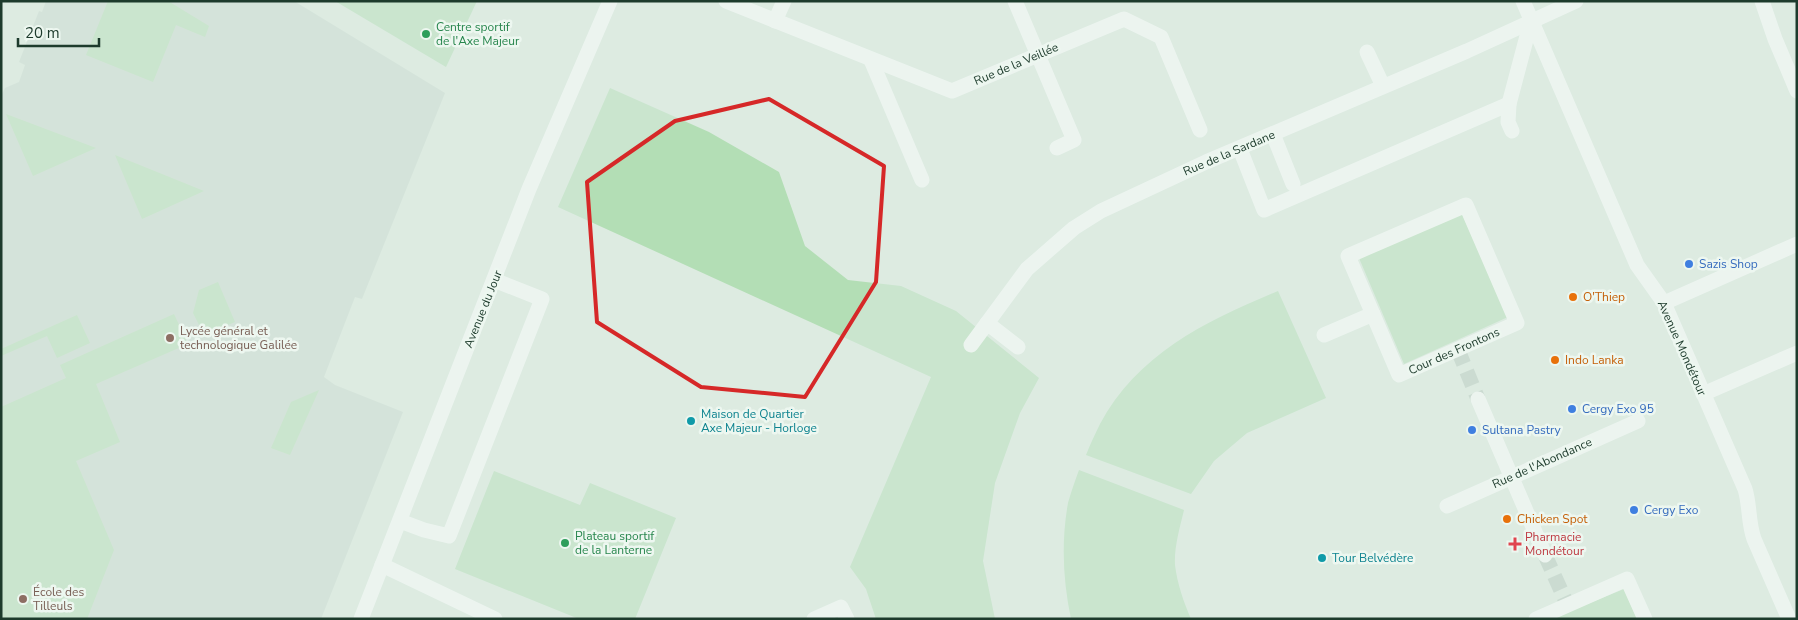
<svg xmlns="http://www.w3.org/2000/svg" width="1798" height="620" font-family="'Nunito Sans',sans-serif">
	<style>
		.built { fill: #cbdad0 }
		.green { fill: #b3deb5 }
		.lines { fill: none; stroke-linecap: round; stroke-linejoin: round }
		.street-tunnel { stroke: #b7c8bd; stroke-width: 15; stroke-dasharray: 15 8; stroke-linecap: butt }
		.lane { stroke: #fff; stroke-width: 15 }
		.street { stroke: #fff; stroke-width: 15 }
		.marked { fill: none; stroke: #d62828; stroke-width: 4; stroke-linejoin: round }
		.leisure-dot { fill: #2e9e5b; stroke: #edf7f0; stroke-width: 2 }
		.shop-dot { fill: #3f7fe0; stroke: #edf7f0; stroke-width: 2 }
		.food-dot { fill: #e8710a; stroke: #edf7f0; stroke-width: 2 }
		.education-dot { fill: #8d6e63; stroke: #edf7f0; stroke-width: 2 }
		.culture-dot { fill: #0f9aa8; stroke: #edf7f0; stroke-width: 2 }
		.health-dot { fill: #e0444e; stroke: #edf7f0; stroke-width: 2 }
		.labels { text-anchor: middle; stroke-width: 5; stroke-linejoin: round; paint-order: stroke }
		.leisure-label { font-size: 12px; fill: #27864d; stroke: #edf7f0; text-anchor: start }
		.street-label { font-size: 12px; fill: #1d3b2c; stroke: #edf7f0 }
		.shop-label { font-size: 12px; fill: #366cbe; stroke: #edf7f0; text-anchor: start }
		.food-label { font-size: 12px; fill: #c56008; stroke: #edf7f0; text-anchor: start }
		.education-label { font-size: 12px; fill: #785e54; stroke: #edf7f0; text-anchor: start }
		.culture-label { font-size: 12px; fill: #0d838f; stroke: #edf7f0; text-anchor: start }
		.health-label { font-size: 12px; fill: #be3a42; stroke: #edf7f0; text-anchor: start }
	</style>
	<rect width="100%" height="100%" fill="#ddebe1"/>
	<!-- built -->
	<path class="built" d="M46,1H294L445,93L362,299L355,297L324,377L335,385L403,412L321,619H1V96L5,88L19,82L25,65L19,62L39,11L42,12Z"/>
	<!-- green -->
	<g class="green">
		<path d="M108,1H168L209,26L205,37L176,25L153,82L86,55Z"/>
		<path d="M335,1H477L446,67Z"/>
		<path d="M610,88L709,132L779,172L805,246L848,280L901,286L956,311L1039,378L1020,413L995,483L983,561L995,619H876L866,589L850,567L931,377L558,207Z"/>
		<path d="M6,114L96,148L33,176Z"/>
		<path d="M115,155L204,191L142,219Z"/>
		<path d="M1462,214L1508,317L1404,364L1359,258Z"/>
		<path d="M218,282L235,322L204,335L193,313L199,290Z"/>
		<path d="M1278,291L1326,398L1247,433L1214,461L1191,494L1086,455C1090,445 1095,434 1100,424C1138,353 1208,320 1278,291Z"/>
		<path d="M174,314L188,344L96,384L120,442L76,461L114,550L87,619H1V407L66,378L60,365Z"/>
		<path d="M77,315L90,343L57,358L47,336L1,356V349Z"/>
		<path d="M319,390L290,455L271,448L291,402Z"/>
		<path d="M1079,470L1184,510C1180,527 1174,547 1175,565C1177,583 1184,603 1191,619H1071C1063,581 1061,542 1068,503C1071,492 1075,481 1079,470Z"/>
		<path d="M494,471L580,505L590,483L676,518L635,619H579L455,569Z"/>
		<path d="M1624,589L1637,619H1550Z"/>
	</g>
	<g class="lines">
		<!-- street-tunnel -->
		<g class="street-tunnel">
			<path d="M1458,350L1478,399"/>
			<path d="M1545,555L1568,606"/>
		</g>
		<!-- lane -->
		<g class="lane">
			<path d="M1015,1L1074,140L1057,148"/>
			<path d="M1762,1L1775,39L1797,91"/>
			<path d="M1367,52L1383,86"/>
			<path d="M871,60L922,180"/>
			<path d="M1512,131L1508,122L1509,104L1531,21"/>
			<path d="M1273,134L1293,184"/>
			<path d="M1240,149L1264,210L1509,104"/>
			<path d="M400,521L424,530L449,536L542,299L494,280"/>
		</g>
		<!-- street -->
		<g class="street">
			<path d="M726,1L952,91L1124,19L1161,37L1200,130"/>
			<path d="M1523,1L1637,265L1664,303L1745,489C1750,505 1748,522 1754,539L1789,619"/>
			<path d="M775,21L784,1"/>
			<path d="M1466,205L1517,323L1399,375L1348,256Z"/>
			<path d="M1664,303L1797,244"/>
			<path d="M987,323L1018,347"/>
			<path d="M1324,335L1373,314"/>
			<path d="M971,345L1027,269L1074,228L1101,211L1206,162L1467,51L1576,1"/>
			<path d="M1703,394L1797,353"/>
			<path d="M1478,399L1545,555"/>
			<path d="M1447,506L1638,421"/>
			<path d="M382,565L495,619"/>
			<path d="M361,619L529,189L610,1"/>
			<path d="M814,619L841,607L847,619"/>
			<path d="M1536,619L1627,579L1645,619"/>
		</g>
	</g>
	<!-- marked area -->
	<path d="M0 0H1798V620H0ZM769,99L884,166L876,282L805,397L701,387L597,322L587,182L675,121Z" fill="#ddebe1" fill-opacity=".55" fill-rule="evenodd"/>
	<path class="marked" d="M769,99L884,166L876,282L805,397L701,387L597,322L587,182L675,121Z"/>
	<!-- markers -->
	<g class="leisure-dot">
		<circle cx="426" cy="34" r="5"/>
		<circle cx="565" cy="543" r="5"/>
	</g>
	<g class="shop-dot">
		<circle cx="1689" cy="264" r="5"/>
		<circle cx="1572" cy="409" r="5"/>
		<circle cx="1472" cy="430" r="5"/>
		<circle cx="1634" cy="510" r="5"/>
	</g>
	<g class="food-dot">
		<circle cx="1573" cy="297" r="5"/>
		<circle cx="1555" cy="360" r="5"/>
		<circle cx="1507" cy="519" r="5"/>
	</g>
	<g class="education-dot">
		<circle cx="170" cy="338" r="5"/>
		<circle cx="23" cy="599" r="5"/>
	</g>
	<g class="culture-dot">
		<circle cx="691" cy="421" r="5"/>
		<circle cx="1322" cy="558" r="5"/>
	</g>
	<path class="health-dot" d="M1512.5 536.5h5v5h5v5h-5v5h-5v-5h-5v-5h5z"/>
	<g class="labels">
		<!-- leisure labels -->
		<g class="leisure-label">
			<text x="436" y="31">Centre sportif<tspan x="436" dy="14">de l'Axe Majeur</tspan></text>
			<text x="575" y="540">Plateau sportif<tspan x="575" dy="14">de la Lanterne</tspan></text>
		</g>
		<!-- street labels -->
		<g class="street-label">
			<text transform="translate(1016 64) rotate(-23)" y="4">Rue de la Veillée</text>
			<text transform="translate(1229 153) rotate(-23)" y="4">Rue de la Sardane</text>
			<text transform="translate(483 309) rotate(-68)" y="4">Avenue du Jour</text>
			<text transform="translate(1682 348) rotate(66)" y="4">Avenue Mondétour</text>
			<text transform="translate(1454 351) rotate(-24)" y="4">Cour des Frontons</text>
			<text transform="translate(1542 463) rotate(-24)" y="4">Rue de l'Abondance</text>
		</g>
		<!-- shop labels -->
		<g class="shop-label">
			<text x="1699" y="268">Sazis Shop</text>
			<text x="1582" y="413">Cergy Exo 95</text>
			<text x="1482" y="434">Sultana Pastry</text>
			<text x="1644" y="514">Cergy Exo</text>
		</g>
		<!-- food labels -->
		<g class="food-label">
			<text x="1583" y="301">O'Thiep</text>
			<text x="1565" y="364">Indo Lanka</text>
			<text x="1517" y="523">Chicken Spot</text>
		</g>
		<!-- education labels -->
		<g class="education-label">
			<text x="180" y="335">Lycée général et<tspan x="180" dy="14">technologique Galilée</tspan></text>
			<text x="33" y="596">École des<tspan x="33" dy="14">Tilleuls</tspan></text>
		</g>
		<!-- culture labels -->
		<g class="culture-label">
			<text x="701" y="418">Maison de Quartier<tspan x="701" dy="14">Axe Majeur - Horloge</tspan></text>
			<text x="1332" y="562">Tour Belvédère</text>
		</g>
		<!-- health labels -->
		<g class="health-label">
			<text x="1525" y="541">Pharmacie<tspan x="1525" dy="14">Mondétour</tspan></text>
		</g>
	</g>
	<!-- border -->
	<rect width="1798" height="620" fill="none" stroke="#1d3b2c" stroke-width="5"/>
	<!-- scale -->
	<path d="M18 38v8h81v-8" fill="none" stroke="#1d3b2c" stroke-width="2.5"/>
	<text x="25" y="38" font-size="15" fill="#1d3b2c" stroke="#edf7f0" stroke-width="4" paint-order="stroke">20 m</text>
</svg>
